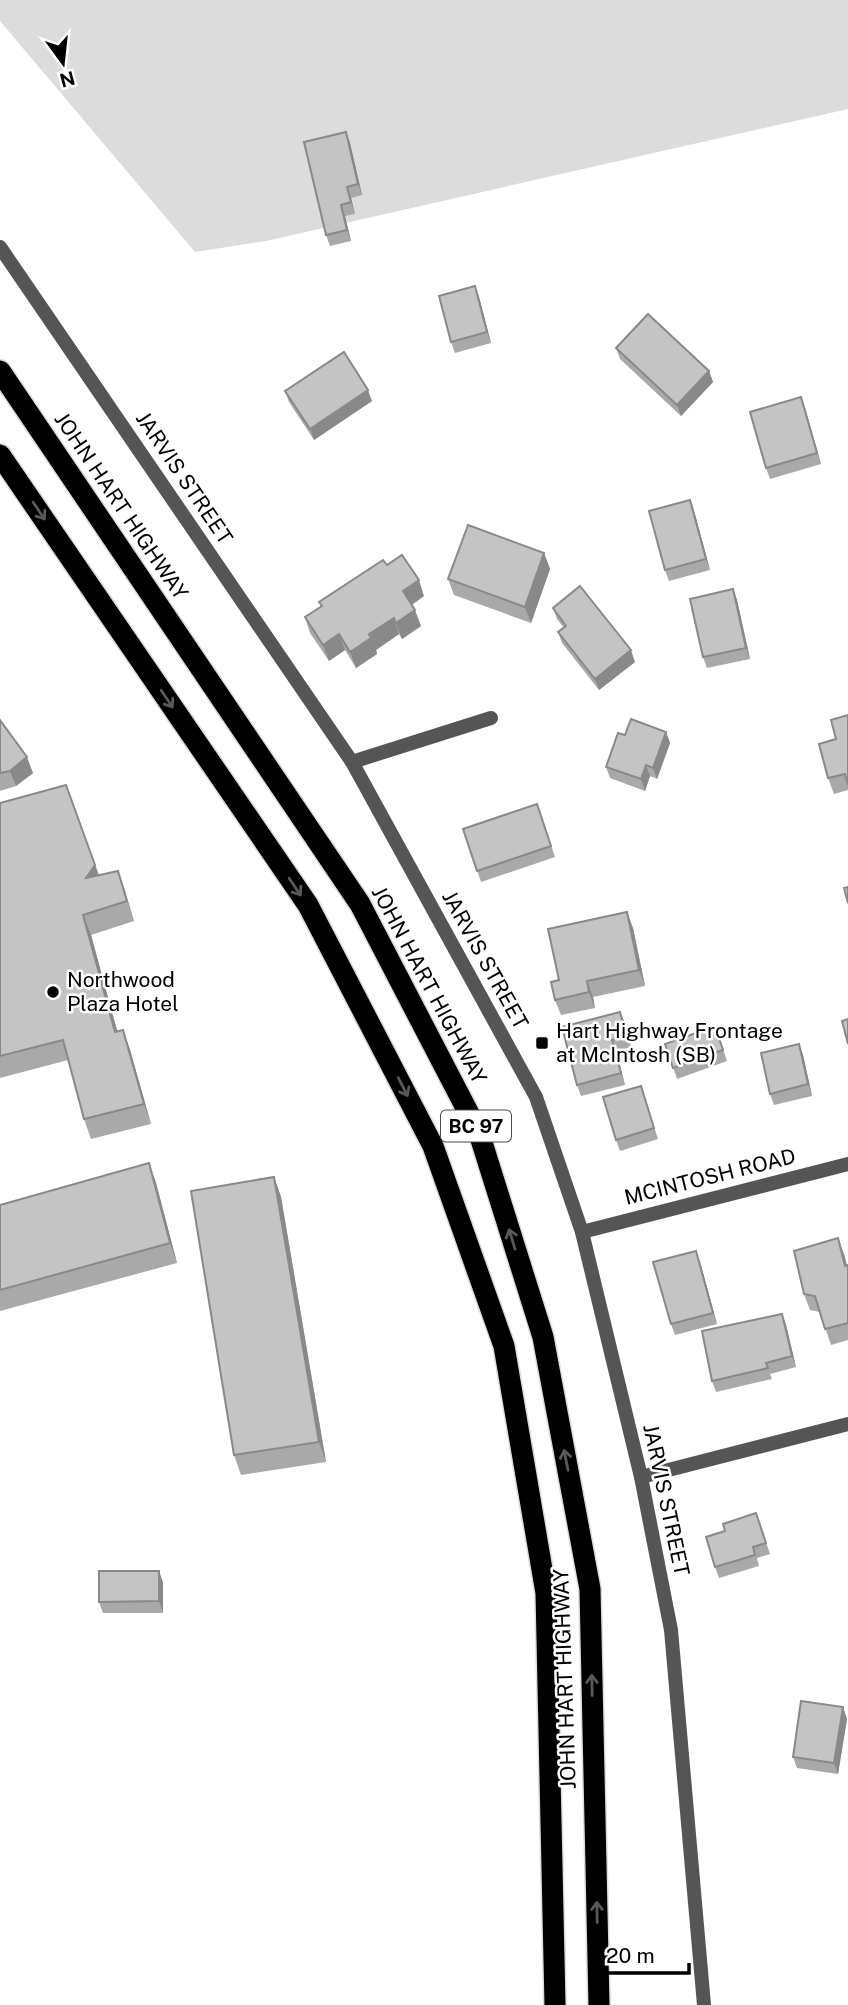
<svg xmlns="http://www.w3.org/2000/svg" width="848" height="2005" font-family="'Public Sans',sans-serif">
	<style>
		.green { fill: #dcdcdc }
		.lines { fill: none; stroke-linecap: round; stroke-linejoin: round }
		.highway-casing { stroke: #dbdbdb; stroke-width: 24 }
		.street { stroke: #555; stroke-width: 14 }
		.highway { stroke: #000; stroke-width: 21 }
		.wall { fill: #a9a9a9 }
		.shaded-wall { fill: #898989 }
		.building { fill: #c4c4c4; stroke: #898989; stroke-width: 2 }
		.oneway { stroke: #595959 }
		.poi-dot { fill: #000; stroke: #fff; stroke-width: 2.5 }
		.labels { text-anchor: middle; stroke-width: 5; stroke-linejoin: round; paint-order: stroke }
		.shield { fill: #fff; stroke: #4c4c4c; stroke-width: 2 }
		.shield-label { font-size: 19px; font-weight: bold; fill: #000 }
		.street-label { font-size: 21px; fill: #000; stroke: #fff }
		.poi-label { font-size: 21px; fill: #000; stroke: #fff; text-anchor: start }
	</style>
	<rect width="100%" height="100%" fill="#fff"/>
	<!-- green -->
	<path class="green" d="M0,0H848V109L266,241L195,252L0,21Z"/>
	<g class="lines">
		<defs>
			<g id="highway">
				<path d="M0,371L360,904L479,1133L543,1337L590,1589L599,2005"/>
				<path d="M0,455L308,905L433,1146L504,1346L546,1593L555,2005"/>
			</g>
		</defs>
		<!-- highway casing -->
		<use href="#highway" class="highway-casing"/>
		<!-- street -->
		<g class="street">
			<path d="M0,247L352,762L536,1097L582,1232L641,1477L671,1630L704,2005"/>
			<path d="M352,762L491,718"/>
			<path d="M582,1232L848,1164"/>
			<path d="M641,1477L848,1424"/>
		</g>
		<!-- highway -->
		<use href="#highway" class="highway"/>
	</g>
	<!-- wall -->
	<g class="wall">
		<path d="M346,132L350,143L362,195L351,198L355,214L345,216L351,241L330,246L326,235Z"/>
		<path d="M475,286L479,297L491,343L455,353L451,342Z"/>
		<path d="M616,348L709,371L713,382L681,416L620,359Z"/>
		<path d="M285,391L372,401L314,440L289,402Z"/>
		<path d="M805,408L821,464L770,479L766,468Z"/>
		<path d="M690,500L694,511L710,570L669,581L665,570Z"/>
		<path d="M544,553L550,569L531,623L454,595L448,579Z"/>
		<path d="M387,565L424,596L412,605L421,626L402,639L399,634L376,650L377,654L356,668L345,650L329,661L310,633L305,617L321,607L319,602Z"/>
		<path d="M733,589L737,600L750,659L707,668L703,657Z"/>
		<path d="M553,608L635,662L599,690L562,643L558,632L564,628L557,619Z"/>
		<path d="M848,715V790L834,794L828,778L836,739Z"/>
		<path d="M0,720L33,773L16,786L0,791Z"/>
		<path d="M666,732L670,743L657,779L650,776L645,791L610,778L606,767L625,735Z"/>
		<path d="M66,785L99,875L118,871L134,921L91,935L117,1031L123,1030L130,1050L151,1124L91,1139L84,1119L68,1060L0,1078V803Z"/>
		<path d="M537,804L555,857L481,882L463,829Z"/>
		<path d="M633,928L645,986L593,997L595,1008L561,1015L555,1000L559,980Z"/>
		<path d="M620,1012L631,1047L616,1051L625,1085L581,1096L577,1085Z"/>
		<path d="M715,1026L727,1061L677,1079L665,1044Z"/>
		<path d="M799,1044L803,1055L812,1096L774,1105L770,1094Z"/>
		<path d="M641,1086L658,1139L620,1151L616,1140Z"/>
		<path d="M149,1163L156,1183L177,1263L0,1311V1205Z"/>
		<path d="M274,1177L281,1197L326,1462L241,1475L234,1455Z"/>
		<path d="M844,1254L847,1265H848V1340L831,1345L820,1312L810,1310L804,1294Z"/>
		<path d="M700,1262L717,1324L675,1335L671,1324Z"/>
		<path d="M782,1314L786,1325L796,1367L770,1374L772,1379L716,1392L712,1381Z"/>
		<path d="M756,1513L770,1554L757,1558L759,1566L719,1578L715,1567L725,1531Z"/>
		<path d="M163,1582V1613H103L99,1602Z"/>
		<path d="M843,1707L847,1719L838,1774L797,1768L793,1757Z"/>
	</g>
	<!-- shaded-wall -->
	<g class="shaded-wall">
		<path d="M346,132L350,143L362,195L358,184Z"/>
		<path d="M347,187L351,198L355,214L351,202Z"/>
		<path d="M341,205L345,216L351,241L347,230Z"/>
		<path d="M475,286L479,297L491,343L487,332Z"/>
		<path d="M709,371L713,382L681,416L677,405Z"/>
		<path d="M368,390L372,401L314,440L310,429Z"/>
		<path d="M801,397L805,408L821,464L817,453Z"/>
		<path d="M690,500L694,511L710,570L706,559Z"/>
		<path d="M544,553L550,569L531,623L525,607Z"/>
		<path d="M419,580L424,596L408,607L403,591Z"/>
		<path d="M733,589L737,600L750,659L746,648Z"/>
		<path d="M415,610L421,626L402,639L396,623Z"/>
		<path d="M394,618L399,634L376,650L377,654L356,668L350,652L369,634Z"/>
		<path d="M339,634L345,650L329,661L323,645Z"/>
		<path d="M631,650L635,662L599,690L595,679Z"/>
		<path d="M666,732L670,743L657,779L653,768Z"/>
		<path d="M27,757L33,773L16,786L10,771Z"/>
		<path d="M646,765L650,776L645,791L641,779Z"/>
		<path d="M95,865L102,885L86,878Z"/>
		<path d="M118,871L125,891L134,921L127,901Z"/>
		<path d="M627,912L633,928L645,986L639,970Z"/>
		<path d="M83,915L91,935L123,1052L115,1032Z"/>
		<path d="M587,981L593,997L595,1008L589,992Z"/>
		<path d="M620,1012L625,1023L631,1047L627,1036Z"/>
		<path d="M123,1030L130,1050L151,1124L144,1104Z"/>
		<path d="M612,1040L616,1051L625,1085L621,1073Z"/>
		<path d="M799,1044L803,1055L812,1096L808,1084Z"/>
		<path d="M149,1163L156,1183L177,1263L170,1243Z"/>
		<path d="M274,1177L281,1197L326,1462L319,1442Z"/>
		<path d="M838,1238L844,1254L848,1271L845,1266Z"/>
		<path d="M696,1251L700,1262L717,1324L713,1313Z"/>
		<path d="M782,1314L786,1325L796,1367L792,1356Z"/>
		<path d="M159,1571L163,1582V1613L159,1601Z"/>
		<path d="M843,1707L847,1719L838,1774L834,1763Z"/>
	</g>
	<!-- building -->
	<g class="building">
		<path d="M346,132L358,184L347,187L351,202L341,205L347,230L326,235L304,142Z"/>
		<path d="M475,286L487,332L451,342L439,296Z"/>
		<path d="M648,314L709,371L677,405L616,348Z"/>
		<path d="M344,352L368,390L310,429L285,391Z"/>
		<path d="M801,397L817,453L766,468L750,412Z"/>
		<path d="M690,500L706,559L665,570L649,511Z"/>
		<path d="M468,525L544,553L525,607L448,579Z"/>
		<path d="M402,555L419,580L403,591L415,610L396,623L394,618L369,634L371,638L350,652L339,634L323,645L305,617L322,606L319,602L383,560L387,565Z"/>
		<path d="M580,586L631,650L595,679L558,632L566,626L553,608Z"/>
		<path d="M733,589L746,648L703,657L690,599Z"/>
		<path d="M848,715V785L845,774L828,778L819,744L836,739L831,720Z"/>
		<path d="M631,719L666,732L653,768L646,765L641,779L606,767L618,733L625,735Z"/>
		<path d="M0,720L27,757L10,771L0,773Z"/>
		<path d="M66,785L95,865L86,878L118,871L127,901L83,915L115,1032L123,1030L144,1104L84,1119L63,1040L0,1056V803Z"/>
		<path d="M537,804L551,846L477,871L463,829Z"/>
		<path d="M848,887V903L844,888Z"/>
		<path d="M627,912L639,970L587,981L589,992L555,1000L551,982L559,980L548,929Z"/>
		<path d="M620,1012L627,1036L612,1040L621,1073L577,1085L562,1027Z"/>
		<path d="M848,1019V1044L842,1021Z"/>
		<path d="M715,1026L723,1050L673,1068L665,1044Z"/>
		<path d="M799,1044L808,1084L770,1094L761,1053Z"/>
		<path d="M641,1086L654,1128L616,1140L603,1097Z"/>
		<path d="M149,1163L170,1243L0,1290V1205Z"/>
		<path d="M274,1177L319,1442L234,1455L191,1191Z"/>
		<path d="M838,1238L845,1266L848,1265V1323L825,1329L815,1296L804,1294L794,1251Z"/>
		<path d="M696,1251L713,1313L671,1324L653,1262Z"/>
		<path d="M782,1314L792,1356L766,1363L768,1368L712,1381L702,1331Z"/>
		<path d="M756,1513L766,1543L753,1547L755,1555L715,1567L706,1537L725,1531L723,1524Z"/>
		<path d="M99,1571H159V1601L99,1602Z"/>
		<path d="M801,1701L843,1707L834,1763L793,1757Z"/>
	</g>
	<!-- one-way arrows -->
	<defs><path id="oneway-shaft" d="M-6 0H5M1.5-3L5.5 0L1.5 3" fill="none" stroke-width="1.6" stroke-linecap="round" stroke-linejoin="round" transform="scale(1.75)"/></defs>
	<g class="oneway">
		<use href="#oneway-shaft" transform="translate(39 511) rotate(56)"/>
		<use href="#oneway-shaft" transform="translate(167 699) rotate(56)"/>
		<use href="#oneway-shaft" transform="translate(295 887) rotate(56)"/>
		<use href="#oneway-shaft" transform="translate(403 1087) rotate(63)"/>
		<use href="#oneway-shaft" transform="translate(512 1239) rotate(-107)"/>
		<use href="#oneway-shaft" transform="translate(566 1460) rotate(-101)"/>
		<use href="#oneway-shaft" transform="translate(592 1685) rotate(-91)"/>
		<use href="#oneway-shaft" transform="translate(597 1912) rotate(-91)"/>
	</g>
	<!-- markers -->
	<g class="poi-dot">
		<circle cx="53" cy="992" r="7"/>
		<rect x="535" y="1036" width="14" height="14" rx="3.5"/>
	</g>
	<g class="labels">
		<!-- shield labels -->
		<rect class="shield" x="441" y="1110.5" width="70" height="31" rx="5"/>
		<g class="shield-label">
			<text x="476" y="1133">BC 97</text>
		</g>
		<!-- street labels -->
		<g class="street-label">
			<text transform="translate(184 478) rotate(56)" y="7">JARVIS STREET</text>
			<text transform="translate(121 506) rotate(56)" y="7">JOHN HART HIGHWAY</text>
			<text transform="translate(485 960) rotate(61)" y="7">JARVIS STREET</text>
			<text transform="translate(429 985) rotate(62)" y="7">JOHN HART HIGHWAY</text>
			<text transform="translate(710 1177) rotate(-14)" y="7">MCINTOSH ROAD</text>
			<text transform="translate(666 1500) rotate(78)" y="7">JARVIS STREET</text>
			<text transform="translate(565 1679) rotate(-92)" y="7">JOHN HART HIGHWAY</text>
		</g>
		<!-- poi labels -->
		<g class="poi-label">
			<text x="67" y="987">Northwood<tspan x="67" dy="24">Plaza Hotel</tspan></text>
			<text x="556" y="1038">Hart Highway Frontage<tspan x="556" dy="24">at McIntosh (SB)</tspan></text>
		</g>
	</g>
	<!-- north arrow -->
	<g transform="translate(63 63) rotate(165)" stroke="#ffffff" stroke-width="5" paint-order="stroke">
	<path d="M0-5L12 26L0 18L-12 26Z" fill="#000000"/>
	<text y="-10" font-size="19" font-weight="bold" text-anchor="middle" fill="#000000">N</text>
	</g>
	<!-- scale -->
	<path d="M596 1963v10h93v-10" fill="none" stroke="#000000" stroke-width="3.5"/>
	<text x="606" y="1963" font-size="21" fill="#000000" stroke="#ffffff" stroke-width="5" paint-order="stroke">20 m</text>
</svg>
